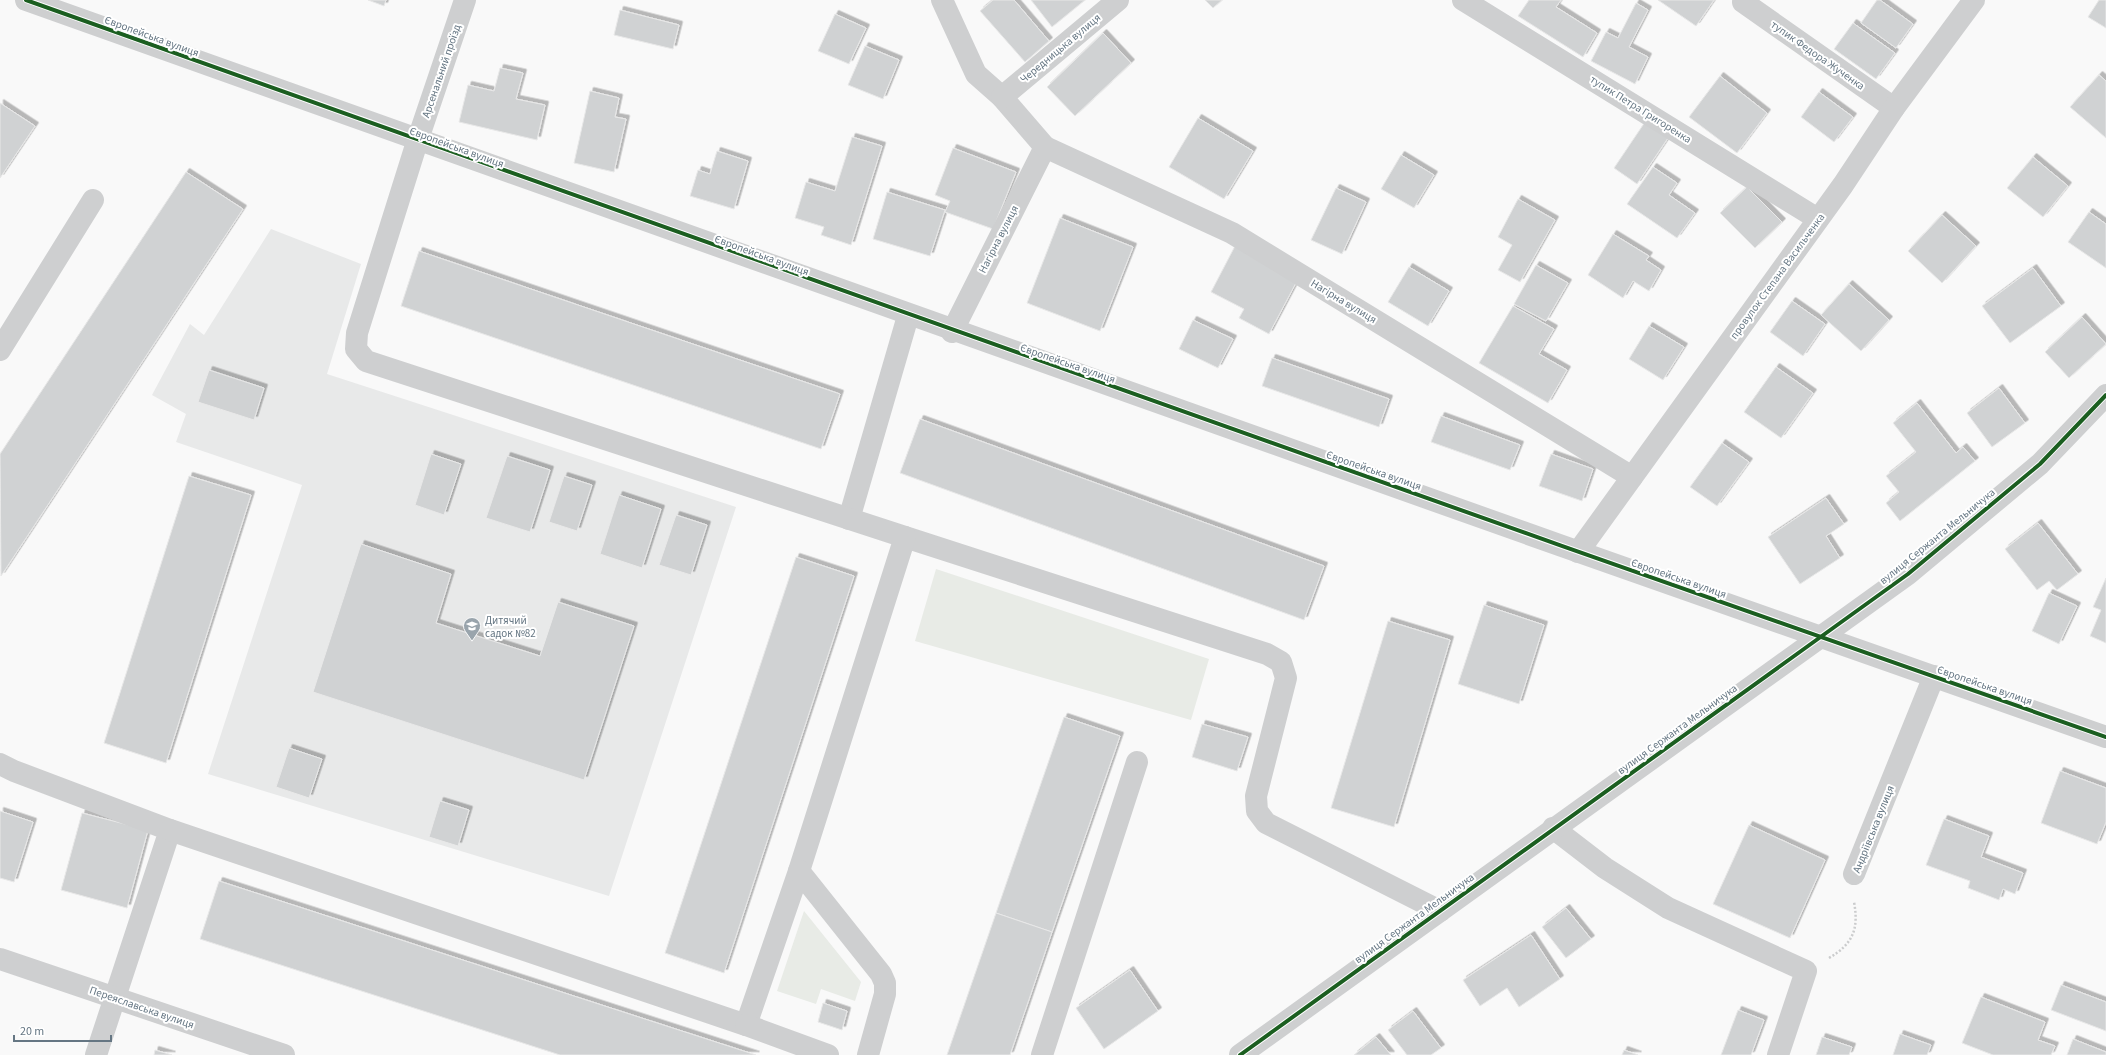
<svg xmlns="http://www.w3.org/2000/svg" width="2106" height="1055" font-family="'Source Sans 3',sans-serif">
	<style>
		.built { fill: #e8e9e9 }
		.green { fill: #e8ebe6 }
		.building { fill: #d0d2d3; stroke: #e8e8e8; filter: url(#shadow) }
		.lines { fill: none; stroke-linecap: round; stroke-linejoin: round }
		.path { stroke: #cbcccd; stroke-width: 2.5; stroke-dasharray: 2 2; stroke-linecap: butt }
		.minor { stroke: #cecfd0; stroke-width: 22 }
		.cycleway-casing { stroke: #fff; stroke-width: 6 }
		.cycleway { stroke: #1b5e20; stroke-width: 4 }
		.labels { text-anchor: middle; stroke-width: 4; stroke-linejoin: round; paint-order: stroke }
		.street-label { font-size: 11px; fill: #657683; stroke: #fff }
		.poi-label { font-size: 11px; fill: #657683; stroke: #fff; text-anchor: start }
	</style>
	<defs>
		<filter id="shadow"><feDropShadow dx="3.5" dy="-3.5" stdDeviation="0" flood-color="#0004"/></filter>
	</defs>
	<rect width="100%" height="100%" fill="#f9f9f9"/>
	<!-- built -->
	<path class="built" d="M271,229L361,264L327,374L736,507L609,896L208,774L302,485L176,442L186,414L152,395L190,324L204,335Z"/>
	<!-- green -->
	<g class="green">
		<path d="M936,569L1209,659L1191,720L915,641Z"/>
		<path d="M804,911L861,982L855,1001L821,989L816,1004L777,991Z"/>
	</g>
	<!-- building -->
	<g class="building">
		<path d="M368,0H386L384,6Z"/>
		<path d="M993,0H1014L1049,41L1025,62L980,11Z"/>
		<path d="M1031,0H1085L1052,27Z"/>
		<path d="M1205,0H1222L1213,8Z"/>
		<path d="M1529,0H1561L1556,7L1597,33L1583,57L1518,16Z"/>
		<path d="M1658,0H1714L1696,26Z"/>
		<path d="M1877,0H1880L1913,24L1896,48L1861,23Z"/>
		<path d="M2099,0H2106V28L2088,17Z"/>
		<path d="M1636,3L1648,10L1629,47L1648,57L1635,84L1591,61L1606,32L1618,38Z"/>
		<path d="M620,10L679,25L673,49L614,35Z"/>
		<path d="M835,14L866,28L849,64L818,51Z"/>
		<path d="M1853,23L1895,53L1876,79L1834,49Z"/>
		<path d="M1103,33L1131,63L1075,116L1047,87Z"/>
		<path d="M865,46L899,60L883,99L848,85Z"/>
		<path d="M500,68L523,73L516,99L545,105L537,140L459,122L468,85L494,91Z"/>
		<path d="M2099,75L2106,81V138L2070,107Z"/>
		<path d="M1720,76L1767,113L1737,153L1689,117Z"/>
		<path d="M590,91L619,98L615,117L626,119L614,172L574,163Z"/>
		<path d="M1819,92L1853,117L1834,142L1801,117Z"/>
		<path d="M0,103L35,126L0,178Z"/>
		<path d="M1198,118L1253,151L1224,199L1169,167Z"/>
		<path d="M1645,122L1668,138L1637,184L1614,168Z"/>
		<path d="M852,137L882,146L851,245L821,235L824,227L795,218L806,182L835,191Z"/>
		<path d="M953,148L1016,172L993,229L945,212L950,201L935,195Z"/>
		<path d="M717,151L748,161L734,209L690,196L698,170L710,174Z"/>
		<path d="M1401,155L1434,175L1414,208L1381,189Z"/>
		<path d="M2033,157L2068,186L2043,217L2007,188Z"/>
		<path d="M1653,167L1677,183L1669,195L1695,213L1677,238L1627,204Z"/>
		<path d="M186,172L243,209L1,576L0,454Z"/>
		<path d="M1747,187L1782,222L1755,248L1720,213Z"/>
		<path d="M1336,188L1366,202L1342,254L1311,240Z"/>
		<path d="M887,192L945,210L930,256L873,239Z"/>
		<path d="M1518,199L1555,220L1520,282L1498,270L1512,245L1498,237Z"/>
		<path d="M2089,212L2106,224V268L2068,242Z"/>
		<path d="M1942,215L1976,246L1942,283L1908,251Z"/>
		<path d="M1060,218L1133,247L1100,331L1027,303Z"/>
		<path d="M1613,234L1649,256L1646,260L1661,270L1649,291L1633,281L1623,298L1588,275Z"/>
		<path d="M1235,246L1298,279L1269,334L1239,318L1244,309L1211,292Z"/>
		<path d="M419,251L840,394L821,449L401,306Z"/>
		<path d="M1536,265L1568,283L1546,321L1514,304Z"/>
		<path d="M1409,267L1449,291L1428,326L1388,302Z"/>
		<path d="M2033,268L2061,306L2010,343L1982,306Z"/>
		<path d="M1849,284L1889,320L1861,351L1821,315Z"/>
		<path d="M1792,301L1825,324L1803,356L1770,332Z"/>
		<path d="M1513,306L1554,329L1539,354L1567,370L1548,403L1479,363Z"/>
		<path d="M2082,317L2106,344L2069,378L2045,352Z"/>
		<path d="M1193,320L1233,339L1218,368L1179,349Z"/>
		<path d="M1649,326L1684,347L1663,380L1629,359Z"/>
		<path d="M1272,358L1389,399L1379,427L1262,386Z"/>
		<path d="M1776,367L1813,393L1781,438L1744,412Z"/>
		<path d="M209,370L264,388L254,420L198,402Z"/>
		<path d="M1999,388L2025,423L1992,447L1967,413Z"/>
		<path d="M1917,403L1956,453L1963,447L1975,461L1900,521L1886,503L1899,492L1886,476L1916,452L1893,423Z"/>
		<path d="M1441,416L1520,445L1510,470L1431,442Z"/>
		<path d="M920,419L1324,566L1304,620L900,473Z"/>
		<path d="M1722,443L1749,462L1717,506L1690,487Z"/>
		<path d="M431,454L461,464L444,515L415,505Z"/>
		<path d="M1551,454L1593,469L1582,501L1539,486Z"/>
		<path d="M507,456L550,470L530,532L486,518Z"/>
		<path d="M189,476L251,495L166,763L104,743Z"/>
		<path d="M564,476L592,485L577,531L549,522Z"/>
		<path d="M619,495L661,509L642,568L600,554Z"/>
		<path d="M1826,498L1844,524L1826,536L1840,558L1800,584L1768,537Z"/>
		<path d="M676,515L707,525L691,575L659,565Z"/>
		<path d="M2038,523L2078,574L2057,590L2049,581L2037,590L2005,549Z"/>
		<path d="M361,544L451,574L436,623L540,656L558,602L634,626L584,780L313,692Z"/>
		<path d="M796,557L854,576L724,973L665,953Z"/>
		<path d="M2106,578V643L2090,636L2101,610L2093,607Z"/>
		<path d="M2049,593L2077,606L2059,644L2032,631Z"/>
		<path d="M1484,605L1544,625L1519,704L1458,684Z"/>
		<path d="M1388,621L1450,640L1394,827L1331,808Z"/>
		<path d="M1064,717L1120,736L1052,932L996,913Z"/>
		<path d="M1202,724L1248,737L1237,771L1192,757Z"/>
		<path d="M289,748L322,759L309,798L276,787Z"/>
		<path d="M2060,771L2106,788V822L2097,844L2041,823Z"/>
		<path d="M440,801L469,810L458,846L429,837Z"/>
		<path d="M0,811L33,822L14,882L0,878Z"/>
		<path d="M82,813L148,830L127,908L61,890Z"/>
		<path d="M1944,819L1989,836L1981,857L2023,873L2015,894L2003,889L1999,900L1968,888L1970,881L1926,865Z"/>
		<path d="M1749,825L1825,860L1790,938L1713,904Z"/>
		<path d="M219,881L756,1055H560L200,939Z"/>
		<path d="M1566,908L1591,939L1566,958L1542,927Z"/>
		<path d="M996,913L1052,932L1010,1055H947Z"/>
		<path d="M1531,935L1560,979L1519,1007L1507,988L1480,1006L1463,980Z"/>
		<path d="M1130,970L1158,1011L1104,1049L1076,1008Z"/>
		<path d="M2061,985L2106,1002V1031L2051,1010Z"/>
		<path d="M1981,997L2045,1022L2038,1040L2055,1046L2051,1055H1993L1962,1043Z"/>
		<path d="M823,1003L847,1011L842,1030L818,1022Z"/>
		<path d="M1738,1010L1764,1020L1751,1055H1721Z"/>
		<path d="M1413,1011L1441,1048L1431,1055H1407L1388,1030Z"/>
		<path d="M1900,1034L1931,1045L1927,1055H1893Z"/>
		<path d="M1376,1037L1391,1055H1354Z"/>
		<path d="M1822,1037L1852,1047L1849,1055H1816Z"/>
		<path d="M2073,1039L2106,1052V1055H2067Z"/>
		<path d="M155,1050L172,1055H154Z"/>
		<path d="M1624,1050L1638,1055H1622Z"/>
	</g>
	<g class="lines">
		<!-- path -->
		<path class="path" d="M1829,958C1853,944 1859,929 1854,902"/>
		<!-- minor -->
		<g class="minor">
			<path d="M26,0C717,251 1412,493 2106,737"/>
			<path d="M942,0L976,74L1002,97L1045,147L952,332"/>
			<path d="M1463,0L1818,219"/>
			<path d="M1743,2L1894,108"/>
			<path d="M1002,97L1118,0"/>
			<path d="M1045,147L1232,233L1632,477"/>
			<path d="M0,350L93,200"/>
			<path d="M849,519L908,316"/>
			<path d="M905,537L1267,654L1281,662L1286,678L1256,796L1257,811L1266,823L1440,911"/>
			<path d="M1578,552L1843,185L1894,108L1974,0"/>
			<path d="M0,764L14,771L170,830L96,1055"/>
			<path d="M1553,828L1605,868L1668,908L1806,971L1778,1055"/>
			<path d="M170,830L746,1025L799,871L905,537L366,361L356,349L357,333L417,142L465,0"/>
			<path d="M799,871L881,974L885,983V994L868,1055"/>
			<path d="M1854,874L1934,676"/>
			<path d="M0,959L284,1055"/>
			<path d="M746,1025L828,1055"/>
			<path d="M1042,1055L1137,762"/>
			<path d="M1240,1055L1908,574L2040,464L2106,395"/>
		</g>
		<defs>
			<g id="cycleway">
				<path d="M26,0C717,251 1412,493 2106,737"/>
				<path d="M1240,1055L1908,574L2040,464L2106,395"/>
			</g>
		</defs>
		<!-- cycleway casing -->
		<use href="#cycleway" class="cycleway-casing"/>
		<!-- cycleway -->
		<use href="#cycleway" class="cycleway"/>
	</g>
	<!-- icons -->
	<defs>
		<symbol id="school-pin" viewBox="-11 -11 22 30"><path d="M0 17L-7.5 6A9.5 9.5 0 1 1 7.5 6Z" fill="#99a4ac" stroke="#fff"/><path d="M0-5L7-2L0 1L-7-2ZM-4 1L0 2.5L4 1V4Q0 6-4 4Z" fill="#fff"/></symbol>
	</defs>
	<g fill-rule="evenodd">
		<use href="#school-pin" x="462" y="616" width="20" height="27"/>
	</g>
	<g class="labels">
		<!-- street labels -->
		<g class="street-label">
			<text transform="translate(152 36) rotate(20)" y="4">Європейська вулиця</text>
			<text transform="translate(1060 48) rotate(-40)" y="4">Чередницька вулиця</text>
			<text transform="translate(1818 55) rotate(35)" y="4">тупик Федора Жученка</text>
			<text transform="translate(441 71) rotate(-71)" y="4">Арсенальний проїзд</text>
			<text transform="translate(1641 109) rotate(32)" y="4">тупик Петра Григоренка</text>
			<text transform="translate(457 147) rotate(20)" y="4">Європейська вулиця</text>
			<text transform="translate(998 239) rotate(-63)" y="4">Нагірна вулиця</text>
			<text transform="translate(762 255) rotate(20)" y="4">Європейська вулиця</text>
			<text transform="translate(1777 276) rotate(-54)" y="4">провулок Степана Васильченка</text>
			<text transform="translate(1344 301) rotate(31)" y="4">Нагірна вулиця</text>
			<text transform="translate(1068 363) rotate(19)" y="4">Європейська вулиця</text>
			<text transform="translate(1374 470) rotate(19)" y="4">Європейська вулиця</text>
			<text transform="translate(1937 536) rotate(-39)" y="4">вулиця Сержанта Мельничука</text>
			<text transform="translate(1679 578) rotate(19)" y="4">Європейська вулиця</text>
			<text transform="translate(1985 685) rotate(19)" y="4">Європейська вулиця</text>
			<text transform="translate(1677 729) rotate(-36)" y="4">вулиця Сержанта Мельничука</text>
			<text transform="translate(1873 829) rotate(-68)" y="4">Андріївська вулиця</text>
			<text transform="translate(1414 918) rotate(-36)" y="4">вулиця Сержанта Мельничука</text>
			<text transform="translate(142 1007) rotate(19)" y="4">Переяславська вулиця</text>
		</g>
		<!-- poi labels -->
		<g class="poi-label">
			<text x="485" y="624">Дитячий<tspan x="485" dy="13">садок №82</tspan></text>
		</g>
	</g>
	<!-- scale -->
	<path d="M14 1035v6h97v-6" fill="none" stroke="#657683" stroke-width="2"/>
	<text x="20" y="1035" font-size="12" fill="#657683" stroke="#ffffff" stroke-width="3" paint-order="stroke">20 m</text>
</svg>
